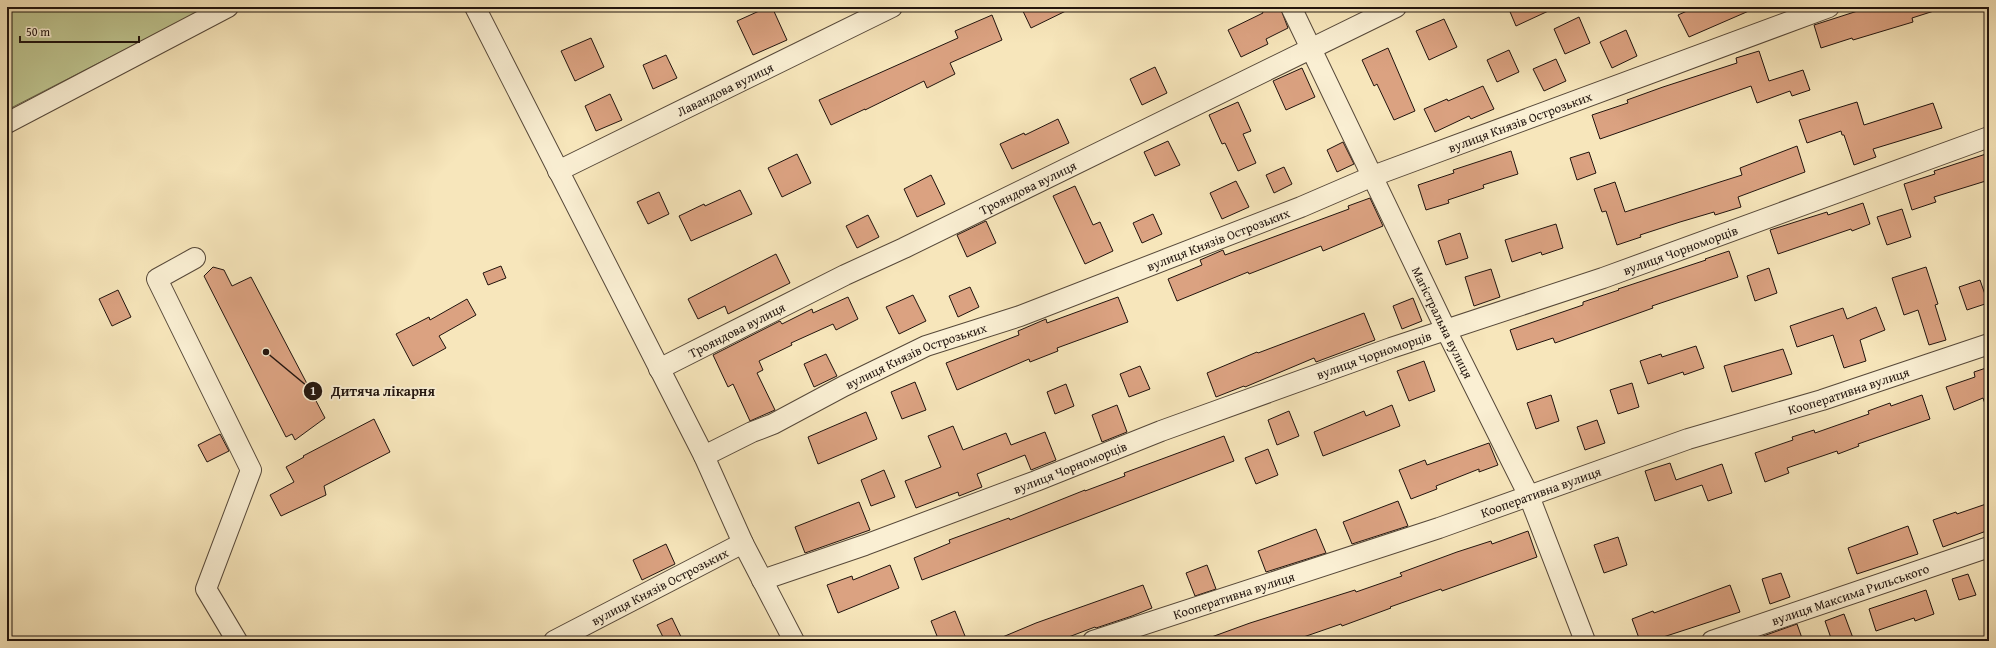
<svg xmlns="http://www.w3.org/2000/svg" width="1996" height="648" font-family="'Gentium Book Plus',serif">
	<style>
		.green { fill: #bec48f; stroke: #706c4e }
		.building { fill: #dba281; stroke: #21140e }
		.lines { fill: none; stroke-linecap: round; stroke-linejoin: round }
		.minor-casing { stroke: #564839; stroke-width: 22 }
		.minor { stroke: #faefd3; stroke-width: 20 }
		.labels { text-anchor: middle; stroke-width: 4; stroke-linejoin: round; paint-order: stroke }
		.street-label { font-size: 13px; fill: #21140e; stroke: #faefd3 }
		.leader { fill: none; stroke: #21140e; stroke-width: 1.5 }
		.callout-dot { fill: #21140e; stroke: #faefd3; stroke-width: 1.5 }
		.mark-label { font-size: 12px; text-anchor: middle; font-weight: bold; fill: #fff }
		.callout-label { font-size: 14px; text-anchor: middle; font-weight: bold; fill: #21140e; stroke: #faefd3; stroke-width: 4; stroke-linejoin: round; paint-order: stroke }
	</style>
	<rect width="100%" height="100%" fill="#f7e6bb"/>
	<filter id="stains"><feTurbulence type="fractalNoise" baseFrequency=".005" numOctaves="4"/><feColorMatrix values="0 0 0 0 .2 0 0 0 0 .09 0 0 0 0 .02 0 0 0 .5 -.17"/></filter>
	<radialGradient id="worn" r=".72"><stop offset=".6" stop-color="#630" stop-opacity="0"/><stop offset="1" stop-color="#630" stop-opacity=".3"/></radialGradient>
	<!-- green -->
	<path class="green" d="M7,7H208L7,110Z"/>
	<!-- building -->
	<g class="building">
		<path d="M768,7H772L787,40L753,55L737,21Z"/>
		<path d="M1021,7H1074L1031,28Z"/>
		<path d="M1271,7H1280L1288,28L1266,39L1268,44L1241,57L1228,30L1263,13L1262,11Z"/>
		<path d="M1508,7H1557L1516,26Z"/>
		<path d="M1696,7H1758L1689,37L1678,15Z"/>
		<path d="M1870,7H1937V10L1912,18L1913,22L1853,40L1852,38L1821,48L1814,25Z"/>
		<path d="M992,15L1002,40L950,63L955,74L927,88L924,81L865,110V109L831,125L819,100L958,38L955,31Z"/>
		<path d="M1579,17L1590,43L1565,54L1554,29Z"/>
		<path d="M1444,19L1457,47L1429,60L1416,31Z"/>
		<path d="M1626,30L1637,56L1612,68L1600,42Z"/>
		<path d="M591,38L604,67L575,81L561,51Z"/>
		<path d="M1388,48L1415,111L1394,120L1377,84L1374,86L1362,60Z"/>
		<path d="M1509,50L1519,72L1497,82L1487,60Z"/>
		<path d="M1759,51L1769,81L1803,70L1810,90L1792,96L1790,91L1757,103L1751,86L1600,139L1592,115L1628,103L1627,100L1663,87L1737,63L1736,58Z"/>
		<path d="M666,55L677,78L653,89L643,65Z"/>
		<path d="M1556,59L1566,81L1544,91L1533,69Z"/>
		<path d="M1155,67L1167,93L1142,105L1130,79Z"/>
		<path d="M1302,68L1315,97L1286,110L1273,81Z"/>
		<path d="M1483,86L1494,109L1471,119L1469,116L1435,132L1424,109L1447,99L1448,101Z"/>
		<path d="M610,94L622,120L596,131L585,106Z"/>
		<path d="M1238,102L1251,131L1243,134L1256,163L1238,171L1225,143L1222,144L1209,115Z"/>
		<path d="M1857,102L1864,125L1933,103L1942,128L1873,149L1876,157L1854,165L1844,135H1842L1841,131L1807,143L1799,120Z"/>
		<path d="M1058,119L1069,143L1012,169L1000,144L1024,133L1025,135Z"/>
		<path d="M1168,141L1180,165L1155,176L1144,152Z"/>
		<path d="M1343,142L1354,164L1337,172L1327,150Z"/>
		<path d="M1797,146L1805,172L1738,197L1741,207L1715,215L1714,212L1680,222L1640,235L1641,237L1617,245L1606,211L1602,212L1594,189L1615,182L1625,212L1742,175L1740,168Z"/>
		<path d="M1511,151L1518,174L1483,185L1484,188L1448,200L1449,203L1426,210L1418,185L1454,173L1453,170Z"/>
		<path d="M1589,152L1596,173L1577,180L1570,158Z"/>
		<path d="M1989,153V180L1934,197L1936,202L1912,210L1904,184L1935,174L1934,171Z"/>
		<path d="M797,154L811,183L782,197L768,168Z"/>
		<path d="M1284,167L1292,184L1274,193L1266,175Z"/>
		<path d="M931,175L945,204L917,217L904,189Z"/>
		<path d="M1236,181L1249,207L1222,219L1210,193Z"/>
		<path d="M1075,186L1093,225L1100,222L1113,251L1085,264L1053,196Z"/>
		<path d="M740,190L752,214L691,241L679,216L704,204L705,206Z"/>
		<path d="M659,192L669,214L648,224L637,202Z"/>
		<path d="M1370,198L1383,226L1323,251L1321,246L1249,274L1248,272L1177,301L1168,279L1202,265L1200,260L1223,250L1225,255L1349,209L1348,206Z"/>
		<path d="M1863,203L1870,224L1852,231L1851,229L1778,254L1770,230L1827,212L1828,215Z"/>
		<path d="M1902,209L1911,237L1887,245L1877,217Z"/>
		<path d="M1153,214L1162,234L1142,243L1133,223Z"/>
		<path d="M868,215L879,237L857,248L846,226Z"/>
		<path d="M986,221L996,243L967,257L957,235Z"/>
		<path d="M1556,224L1563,248L1542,255L1541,252L1512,262L1505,240Z"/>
		<path d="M1460,233L1468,258L1446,265L1438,241Z"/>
		<path d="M1729,251L1738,277L1652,306L1653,308L1555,343L1553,338L1517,350L1510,330L1583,305V302L1619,290L1618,289L1706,260L1705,259Z"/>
		<path d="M776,254L790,283L728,314L725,306L698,319L688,299Z"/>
		<path d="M501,266L506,278L488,285L483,273Z"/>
		<path d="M213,267L224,270L232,286L251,277L325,418L295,440L292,434L286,437L204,276Z"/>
		<path d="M1926,267L1938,304L1935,305L1946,340L1929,345L1918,310L1904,315L1892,278Z"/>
		<path d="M1769,268L1777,293L1755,301L1747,276Z"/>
		<path d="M1491,269L1500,297L1474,306L1465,277Z"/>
		<path d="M1980,280L1988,303L1967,310L1959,287Z"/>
		<path d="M970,287L979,307L958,317L949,296Z"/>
		<path d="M118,290L131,317L112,326L99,299Z"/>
		<path d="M913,295L926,321L899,334L886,307Z"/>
		<path d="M848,297L858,319L836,330L833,324L791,343L792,345L759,361L763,370L757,373L775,410L750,421L733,384L728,387L713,355L780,321L782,324L812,309L813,313Z"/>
		<path d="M1118,297L1128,322L1057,348L1058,351L1030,362L1029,359L957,390L946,363L1019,335L1018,331L1046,319L1047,323Z"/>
		<path d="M1413,298L1422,321L1402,329L1393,306Z"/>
		<path d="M467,299L476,315L439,336L446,348L413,366L396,334L429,317L430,320Z"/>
		<path d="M1876,307L1885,330L1860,340L1866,361L1844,368L1833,335L1797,347L1790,326L1843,308L1847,319Z"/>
		<path d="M1364,313L1375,340L1316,362L1314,358L1245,387L1244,386L1216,397L1207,373L1257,352L1258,353Z"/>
		<path d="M1696,346L1704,368L1684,375L1683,372L1648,384L1640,361L1661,354L1662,357Z"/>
		<path d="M1783,349L1792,374L1732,392L1724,366Z"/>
		<path d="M826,354L837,376L814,387L804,364Z"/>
		<path d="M1424,361L1435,391L1409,401L1397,371Z"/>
		<path d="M1140,366L1150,389L1129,397L1120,374Z"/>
		<path d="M1989,367V410H1987L1983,398L1954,410L1946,387L1975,377L1974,372Z"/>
		<path d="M915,382L926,410L902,419L891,392Z"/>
		<path d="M1632,383L1639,407L1618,414L1610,390Z"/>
		<path d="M1066,384L1074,406L1055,414L1047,392Z"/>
		<path d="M1551,395L1559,421L1536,429L1527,403Z"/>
		<path d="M1922,395L1930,419L1858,444L1859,446L1838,454L1837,451L1787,468L1789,473L1765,482L1755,453L1793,440L1792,437L1814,430L1815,433L1869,414L1868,411L1890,403L1891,406Z"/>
		<path d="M1117,405L1127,432L1102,442L1092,415Z"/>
		<path d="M1392,405L1400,426L1323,456L1314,432L1364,411L1366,416Z"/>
		<path d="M1289,411L1299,436L1277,445L1268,420Z"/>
		<path d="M866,412L877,439L818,464L808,437Z"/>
		<path d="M374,419L390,452L324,486L326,495L281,516L270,495L294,482L286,467L304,457L303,456Z"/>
		<path d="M1597,420L1605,443L1585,450L1577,427Z"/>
		<path d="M953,426L963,450L1006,433L1011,445L1045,432L1056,460L1031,470L1025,455L977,474L982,487L959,496L958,492L916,508L905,481L941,467L928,436Z"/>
		<path d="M220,434L229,451L207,462L198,445Z"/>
		<path d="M1224,436L1234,461L922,580L914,558L950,543L949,540L1009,518L1010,520L1085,490V491L1125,476L1124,473Z"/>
		<path d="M1489,443L1498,465L1479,472V469L1436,486L1437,489L1411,499L1399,470L1425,460L1427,465Z"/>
		<path d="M1268,449L1278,475L1256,484L1245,458Z"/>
		<path d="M1670,463L1676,480L1722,464L1732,493L1708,501L1702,485L1655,501L1645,471Z"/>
		<path d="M884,470L895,497L871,506L861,480Z"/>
		<path d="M1398,501L1408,526L1352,544L1343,522Z"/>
		<path d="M859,502L870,530L805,553L795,527Z"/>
		<path d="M1989,503V530L1943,547L1933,520L1956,512L1957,514Z"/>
		<path d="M1908,526L1918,554L1857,574L1848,548Z"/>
		<path d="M1316,529L1326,553L1266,572L1258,551Z"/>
		<path d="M1528,531L1537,557L1442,591L1441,589L1390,607L1391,608L1342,626L1341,624L1292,641H1206V639L1250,623L1355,590L1356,592L1402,576L1400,573L1457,552L1491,541L1492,544Z"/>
		<path d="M1618,537L1627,565L1604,573L1594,545Z"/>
		<path d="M666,544L675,564L642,580L633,560Z"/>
		<path d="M890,565L899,588L838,613L827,585L852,576L853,580Z"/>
		<path d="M1207,565L1216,589L1195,596L1186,573Z"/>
		<path d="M1781,573L1790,597L1770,604L1762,579Z"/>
		<path d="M1968,574L1976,595L1959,600L1952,579Z"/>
		<path d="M1143,585L1152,608L1132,616L1096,628L1095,627L1058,641H993L1036,623Z"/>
		<path d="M1730,585L1740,612L1651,641H1640L1632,619L1653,611L1654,613Z"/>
		<path d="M1926,590L1934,614L1915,621L1914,618L1876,631L1869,609Z"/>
		<path d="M955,611L967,641H939L931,621Z"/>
		<path d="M1844,614L1853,638L1844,641H1832L1825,621Z"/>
		<path d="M672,618L683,641H665L657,625Z"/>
		<path d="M1797,624L1803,641H1752V640Z"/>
	</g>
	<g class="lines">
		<defs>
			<g id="minor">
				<path d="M475,7L704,456L743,543L794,641"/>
				<path id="s1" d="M1291,7L1446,330L1529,496L1585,641"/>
				<path d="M7,123L228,7"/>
				<path id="s2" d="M558,171L892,7"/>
				<path d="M195,258L157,279L251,470L206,589L237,641"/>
				<path id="s3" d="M659,369L845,275L904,248L1396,7"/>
				<path id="s4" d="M704,456L752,432L773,424L844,386L926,346L1020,316L1301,207L1373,176L1829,7"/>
				<path id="s5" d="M762,580L865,545L1036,481L1161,431L1391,348L1603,278L1989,137"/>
				<path id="s6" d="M554,641L743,543"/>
				<path id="s7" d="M1093,641L1439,528L1688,439L1822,400L1989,344"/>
				<path id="s8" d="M1712,641L1989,547"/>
			</g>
		</defs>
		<!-- minor casing -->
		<use href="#minor" class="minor-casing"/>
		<!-- minor -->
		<use href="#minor" class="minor"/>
	</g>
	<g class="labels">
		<!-- street labels -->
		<g class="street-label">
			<text dy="5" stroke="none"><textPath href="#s2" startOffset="186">Лавандова вулиця</textPath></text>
			<text dy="5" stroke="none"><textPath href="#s4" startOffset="883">вулиця Князів Острозьких</textPath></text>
			<text dy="5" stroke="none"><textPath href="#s3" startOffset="411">Трояндова вулиця</textPath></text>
			<text dy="5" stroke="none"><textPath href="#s4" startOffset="559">вулиця Князів Острозьких</textPath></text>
			<text dy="5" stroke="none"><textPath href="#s5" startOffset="976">вулиця Чорноморців</textPath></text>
			<text dy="5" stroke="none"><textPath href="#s1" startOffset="350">Магістральна вулиця</textPath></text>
			<text dy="5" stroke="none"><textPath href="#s3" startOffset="87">Трояндова вулиця</textPath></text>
			<text dy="5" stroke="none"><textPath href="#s5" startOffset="652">вулиця Чорноморців</textPath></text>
			<text dy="5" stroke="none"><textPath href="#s4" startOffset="235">вулиця Князів Острозьких</textPath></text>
			<text dy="5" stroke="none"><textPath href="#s7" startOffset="796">Кооперативна вулиця</textPath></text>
			<text dy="5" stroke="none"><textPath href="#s5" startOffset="328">вулиця Чорноморців</textPath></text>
			<text dy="5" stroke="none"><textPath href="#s7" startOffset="472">Кооперативна вулиця</textPath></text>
			<text dy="5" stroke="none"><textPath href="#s6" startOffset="119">вулиця Князів Острозьких</textPath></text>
			<text dy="5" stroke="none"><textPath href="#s8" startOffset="146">вулиця Максима Рильського</textPath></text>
			<text dy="5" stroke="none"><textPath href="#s7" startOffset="148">Кооперативна вулиця</textPath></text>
		</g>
	</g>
	<!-- callouts -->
	<path class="leader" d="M266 352L313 391"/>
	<g class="callout-dot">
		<circle cx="266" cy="352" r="4"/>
		<circle cx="313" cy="391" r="10"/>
	</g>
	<g class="mark-label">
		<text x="313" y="395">1</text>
	</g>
	<g class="callout-label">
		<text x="383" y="396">Дитяча лікарня</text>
	</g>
	<!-- margin -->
	<rect width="1996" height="648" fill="none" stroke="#f7e6bb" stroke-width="24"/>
	<rect x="8" y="8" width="1980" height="632" fill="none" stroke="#21140e" stroke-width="2"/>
	<rect x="12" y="12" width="1972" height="624" fill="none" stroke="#21140e"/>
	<!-- scale -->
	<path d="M20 36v6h119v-6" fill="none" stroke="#21140e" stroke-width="2"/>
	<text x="26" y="36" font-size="12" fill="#21140e" stroke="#faefd3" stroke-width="3" paint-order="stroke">50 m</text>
	<rect width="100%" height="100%" filter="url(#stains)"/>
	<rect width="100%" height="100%" fill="url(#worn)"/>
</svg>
